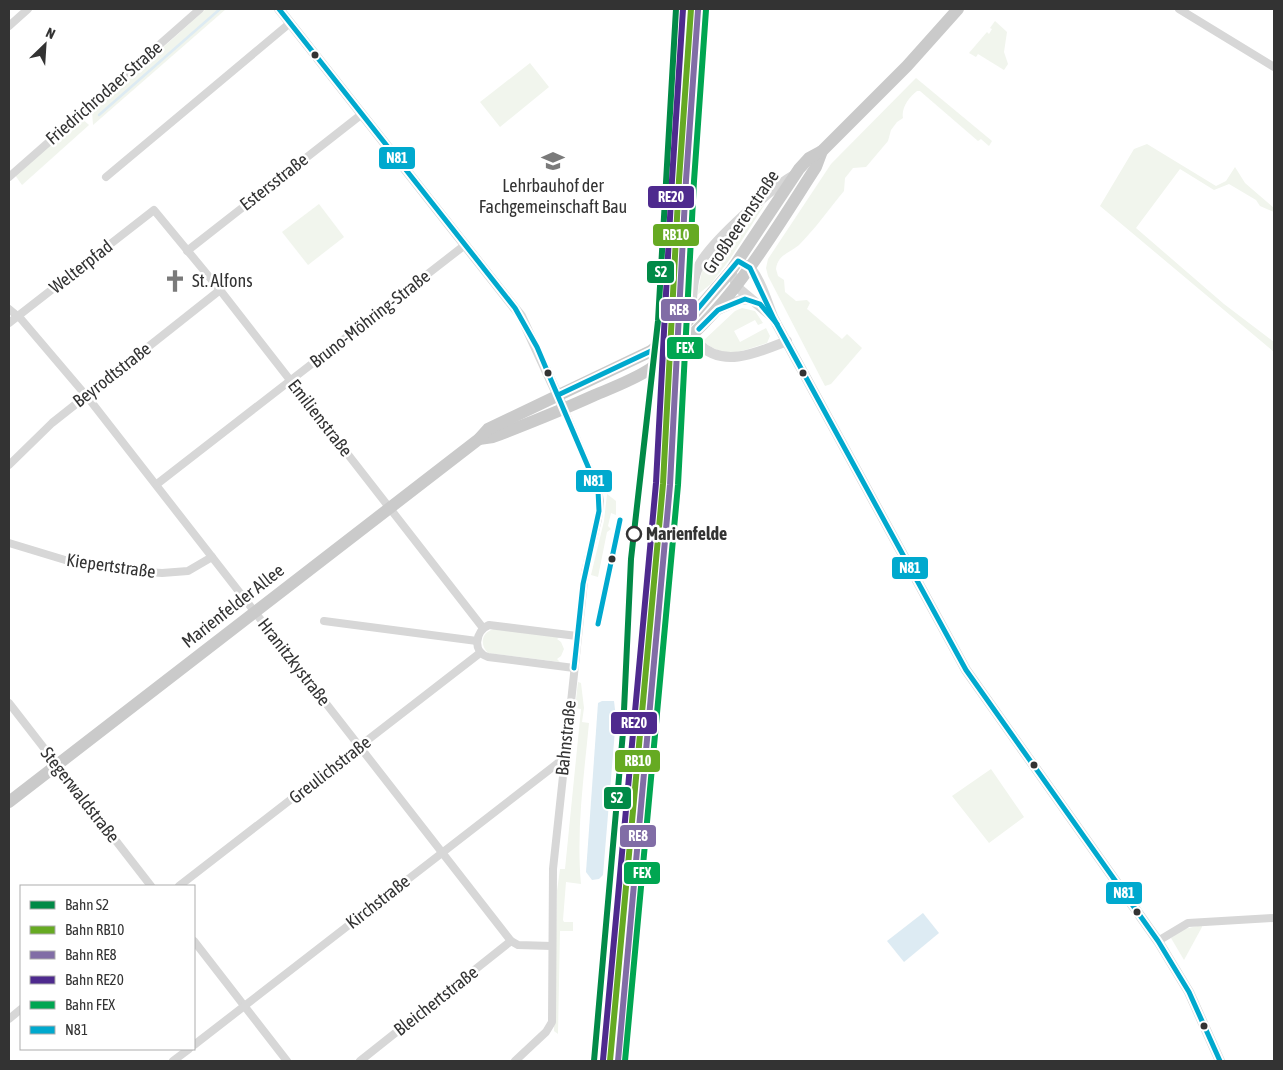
<svg xmlns="http://www.w3.org/2000/svg" width="1283" height="1070" font-family="'Asap Condensed',sans-serif">
	<style>
		.green { fill: #f1f5ed }
		.water { fill: #ddebf3 }
		.lines { fill: none; stroke-linecap: round; stroke-linejoin: round }
		.stream { stroke: #ddebf3; stroke-width: 2.5 }
		.minor { stroke: #d7d7d7; stroke-width: 8 }
		.tertiary { stroke: #d7d7d7; stroke-width: 10 }
		.primary { stroke: #cacaca; stroke-width: 12 }
		.bus-1-casing { stroke: #fff; stroke-width: 9 }
		.bus-1 { stroke: #00a9ce; stroke-width: 5 }
		.rail-1-casing { stroke: #fff; stroke-width: 10 }
		.rail-2-casing { stroke: #fff; stroke-width: 10 }
		.rail-3-casing { stroke: #fff; stroke-width: 10 }
		.rail-4-casing { stroke: #fff; stroke-width: 10 }
		.rail-5-casing { stroke: #fff; stroke-width: 10 }
		.rail-1 { stroke: #018a47; stroke-width: 6 }
		.rail-2 { stroke: #6a2; stroke-width: 6 }
		.rail-3 { stroke: #816da6; stroke-width: 6 }
		.rail-4 { stroke: #4e2a8e; stroke-width: 6 }
		.rail-5 { stroke: #00a651; stroke-width: 6 }
		.bus-dot { fill: #333; stroke: #fff; stroke-width: 2 }
		.stop-dot { fill: #fff; stroke: #333; stroke-width: 2.5 }
		.labels { text-anchor: middle; stroke-width: 5; stroke-linejoin: round; paint-order: stroke }
		.street-label { font-size: 18px; fill: #333; stroke: #fff }
		.poi-label { font-size: 18px; fill: #333; stroke: #fff }
		.stop-label { font-size: 18px; font-weight: bold; fill: #333; stroke: #fff; text-anchor: start }
		.line-badge { stroke: #fff; stroke-width: 2 }
		.badge-label { font-size: 14px; text-anchor: middle; font-weight: bold; fill: #fff }
	</style>
	<rect width="100%" height="100%" fill="#fff"/>
	<!-- green -->
	<g class="green">
		<path d="M206,9H226L93,125L92,111Z"/>
		<path d="M995,21L1007,32L1004,52L1008,64L1004,70L978,54L976,57L969,53L987,32L989,34L992,29L990,28Z"/>
		<path d="M530,63L549,87L500,127L480,102Z"/>
		<path d="M916,78L992,141L989,146L981,139L978,141L920,91H917C909,97 901,108 903,118L897,122L891,130L888,141L866,167L853,168L845,178L844,191C829,209 815,229 799,245C790,253 778,254 776,269L778,276L784,280L785,292L796,301L807,300L810,303L807,309L842,339L847,334L862,348L831,384L825,386L768,276L766,268L768,259L831,164Z"/>
		<path d="M81,118L89,125L22,185L15,175Z"/>
		<path d="M1147,144L1216,186L1226,181L1235,167L1245,183L1274,208V212L1260,206L1256,200L1229,184L1214,190L1180,169L1136,228L1224,304L1274,342V352L1100,206L1134,149Z"/>
		<path d="M319,204L344,237L308,265L282,232Z"/>
		<path d="M765,204L730,259L711,284L697,295L703,266Z"/>
		<path d="M742,308L755,311L763,323L758,325L755,320L734,331L740,342L766,328L770,336L767,343C741,351 726,360 703,341L735,311Z"/>
		<path d="M607,494L616,501V515L611,513L608,526L611,529L607,532L598,577L591,575L604,521Z"/>
		<path d="M494,629L560,637L557,639L561,642L564,649L561,656L557,659L560,662L488,653C479,644 482,632 494,629Z"/>
		<path d="M578,682L581,683L584,708L582,722L589,723C584,776 576,830 581,884L566,882L563,920L564,922H573V931H560L558,1034L554,1031L557,891L560,869H565L581,709L575,708Z"/>
		<path d="M991,769L1024,817L989,843L952,796Z"/>
		<path d="M1202,925V927L1184,960L1171,938L1184,929Z"/>
	</g>
	<!-- water -->
	<g class="water">
		<path d="M602,701H614L616,718L603,875L599,879L592,880L586,872L598,703Z"/>
		<path d="M923,913L939,933L904,962L887,941Z"/>
	</g>
	<g class="lines">
		<!-- stream -->
		<path class="stream" d="M99,115L220,9"/>
		<!-- minor -->
		<g class="minor">
			<path d="M1179,9L1274,67"/>
			<path d="M9,26L28,9"/>
			<path d="M9,177L200,9"/>
			<path d="M106,177L290,23"/>
			<path d="M187,251L362,114"/>
			<path d="M9,309L21,319L89,399L511,941L518,945L552,946"/>
			<path d="M9,323L154,210L220,290L483,628"/>
			<path d="M9,465L52,423L220,290"/>
			<path d="M157,484L465,245"/>
			<path d="M9,543L75,563L133,571L162,573L188,571L212,557"/>
			<path d="M324,621L477,641"/>
			<path d="M574,668L488,657C472,652 475,631 489,625L577,636"/>
			<path d="M9,703L151,886"/>
			<path d="M179,886L480,653"/>
			<path d="M194,941L287,1061"/>
			<path d="M1158,941L1188,923L1274,918"/>
			<path d="M9,1019L21,1009"/>
			<path d="M194,1045L558,763L564,761"/>
			<path d="M173,1061L189,1049"/>
			<path d="M360,1061L511,941"/>
			<path d="M515,1061L546,1032L552,1022L553,869L585,572L598,519L600,501L598,490L564,409"/>
		</g>
		<!-- tertiary -->
		<g class="tertiary">
			<path d="M279,9L521,316L564,409"/>
			<path d="M746,265C759,272 768,305 774,319L966,670L1158,941L1189,992L1220,1061"/>
			<path d="M731,271L737,287L770,315"/>
			<path d="M692,299C693,286 694,273 701,262C714,240 771,188 794,175"/>
			<path d="M718,310L740,300L749,299"/>
			<path d="M699,344C723,369 759,352 787,341"/>
		</g>
		<!-- primary -->
		<g class="primary">
			<path d="M479,439L493,437C527,424 562,410 595,395C614,387 633,380 650,369C725,318 768,241 816,167L822,151"/>
			<path d="M9,802L479,439L488,429L651,351L685,324L731,271L799,169L809,158L822,151L907,66L958,9"/>
		</g>
		<defs>
			<g id="bus-1">
				<path d="M279,9L515,308L537,347L598,490L599,511L583,584L574,668"/>
				<path d="M699,329L718,310L745,299L760,304L777,324"/>
				<path d="M558,395L651,351L685,324L738,261L750,268L774,319L966,670L1158,941L1189,992L1220,1061"/>
				<path d="M598,624L620,520"/>
			</g>
		</defs>
		<!-- bus-1 casing -->
		<use href="#bus-1" class="bus-1-casing"/>
		<!-- bus-1 -->
		<use href="#bus-1" class="bus-1"/>
		<defs>
			<path id="rail-1" d="M594,1061L623,732L631,559L658,321L676,9"/>
			<path id="rail-2" d="M610,1061L663,484L679,180L691,9"/>
			<path id="rail-3" d="M618,1061L670,485L686,180L698,10"/>
			<path id="rail-4" d="M603,1060L656,483L672,180L683,9"/>
			<path id="rail-5" d="M625,1061L678,485L694,181L706,10"/>
		</defs>
		<!-- rail-1 casing -->
		<use href="#rail-1" class="rail-1-casing"/>
		<!-- rail-2 casing -->
		<use href="#rail-2" class="rail-2-casing"/>
		<!-- rail-3 casing -->
		<use href="#rail-3" class="rail-3-casing"/>
		<!-- rail-4 casing -->
		<use href="#rail-4" class="rail-4-casing"/>
		<!-- rail-5 casing -->
		<use href="#rail-5" class="rail-5-casing"/>
		<!-- rail-1 -->
		<use href="#rail-1" class="rail-1"/>
		<!-- rail-2 -->
		<use href="#rail-2" class="rail-2"/>
		<!-- rail-3 -->
		<use href="#rail-3" class="rail-3"/>
		<!-- rail-4 -->
		<use href="#rail-4" class="rail-4"/>
		<!-- rail-5 -->
		<use href="#rail-5" class="rail-5"/>
	</g>
	<!-- icons -->
	<defs>
		<symbol id="university-bare" viewBox="-9 -9 18 18"><path d="M0-5L7-2L0 1L-7-2ZM-4 1L0 2.5L4 1V4Q0 6-4 4Z" fill="#7a7a7a" stroke="#fff" stroke-width="2.5" paint-order="stroke"/></symbol>
		<symbol id="church-bare" viewBox="-9 -9 18 18"><path d="M-1.2-6h2.4v3.5h3.3v2.4h-3.3V6h-2.4V-.1h-3.3v-2.4h3.3Z" fill="#7a7a7a" stroke="#fff" stroke-width="2.5" paint-order="stroke"/></symbol>
	</defs>
	<g fill-rule="evenodd">
		<use href="#university-bare" x="537" y="145" width="32" height="32"/>
		<use href="#church-bare" x="159" y="265" width="32" height="32"/>
	</g>
	<!-- markers -->
	<g class="bus-dot">
		<circle cx="315" cy="55" r="4.5"/>
		<circle cx="548" cy="373" r="4.5"/>
		<circle cx="803" cy="373" r="4.5"/>
		<circle cx="612" cy="559" r="4.5"/>
		<circle cx="1034" cy="765" r="4.5"/>
		<circle cx="1137" cy="912" r="4.5"/>
		<circle cx="1204" cy="1026" r="4.5"/>
	</g>
	<circle class="stop-dot" cx="634" cy="534" r="7"/>
	<g class="labels">
		<!-- street labels -->
		<g class="street-label">
			<text transform="translate(104 93) rotate(-41)" y="6">Friedrichrodaer Straße</text>
			<text transform="translate(274 182) rotate(-38)" y="6">Estersstraße</text>
			<text transform="translate(741 222) rotate(-56)" y="6">Großbeerenstraße</text>
			<text transform="translate(81 267) rotate(-38)" y="6">Welterpfad</text>
			<text transform="translate(370 319) rotate(-38)" y="6">Bruno-Möhring-Straße</text>
			<text transform="translate(112 375) rotate(-38)" y="6">Beyrodtstraße</text>
			<text transform="translate(320 418) rotate(52)" y="6">Emilienstraße</text>
			<text transform="translate(111 566) rotate(8)" y="6">Kiepertstraße</text>
			<text transform="translate(233 606) rotate(-38)" y="6">Marienfelder Allee</text>
			<text transform="translate(294 662) rotate(52)" y="6">Hranitzkystraße</text>
			<text transform="translate(566 738) rotate(-84)" y="6">Bahnstraße</text>
			<text transform="translate(330 770) rotate(-38)" y="6">Greulichstraße</text>
			<text transform="translate(80 795) rotate(52)" y="6">Stegerwaldstraße</text>
			<text transform="translate(378 902) rotate(-38)" y="6">Kirchstraße</text>
			<text transform="translate(436 1001) rotate(-38)" y="6">Bleichertstraße</text>
		</g>
		<!-- poi labels -->
		<g class="poi-label">
			<text x="553" y="192">Lehrbauhof der<tspan x="553" dy="21">Fachgemeinschaft Bau</tspan></text>
			<text x="192" y="287" text-anchor="start">St. Alfons</text>
		</g>
		<!-- stop labels -->
		<g class="stop-label">
			<text x="646" y="540">Marienfelde</text>
		</g>
	</g>
	<g class="line-badge">
		<rect x="378" y="146" width="38" height="24" rx="5" fill="#00a9ce"/>
		<rect x="647" y="185" width="48" height="24" rx="5" fill="#4e2a8e"/>
		<rect x="652" y="223" width="48" height="24" rx="5" fill="#6a2"/>
		<rect x="646" y="260" width="29" height="24" rx="5" fill="#018a47"/>
		<rect x="660" y="298" width="38" height="24" rx="5" fill="#816da6"/>
		<rect x="666" y="336" width="38" height="24" rx="5" fill="#00a651"/>
		<rect x="575" y="469" width="38" height="24" rx="5" fill="#00a9ce"/>
		<rect x="891" y="556" width="38" height="24" rx="5" fill="#00a9ce"/>
		<rect x="610" y="711" width="48" height="24" rx="5" fill="#4e2a8e"/>
		<rect x="614" y="749" width="47" height="24" rx="5" fill="#6a2"/>
		<rect x="603" y="786" width="29" height="24" rx="5" fill="#018a47"/>
		<rect x="619" y="824" width="38" height="24" rx="5" fill="#816da6"/>
		<rect x="623" y="861" width="38" height="24" rx="5" fill="#00a651"/>
		<rect x="1105" y="881" width="38" height="24" rx="5" fill="#00a9ce"/>
	</g>
	<g class="badge-label">
		<text x="397" y="163">N81</text>
		<text x="671" y="202">RE20</text>
		<text x="676" y="240">RB10</text>
		<text x="661" y="277">S2</text>
		<text x="679" y="315">RE8</text>
		<text x="685" y="353">FEX</text>
		<text x="594" y="486">N81</text>
		<text x="910" y="573">N81</text>
		<text x="634" y="728">RE20</text>
		<text x="638" y="766">RB10</text>
		<text x="617" y="803">S2</text>
		<text x="638" y="841">RE8</text>
		<text x="642" y="878">FEX</text>
		<text x="1124" y="898">N81</text>
	</g>
	<!-- border -->
	<rect width="1283" height="1070" fill="none" stroke="#333333" stroke-width="20"/>
	<!-- legend -->
	<rect x="20" y="885" width="175" height="165" fill="#ffffff" stroke="#adadad"/>
	<rect x="30" y="901" width="25" height="8" fill="#018a47" stroke="#adadad"/>
	<text x="65" y="910" font-size="15" fill="#333333">Bahn S2</text>
	<rect x="30" y="926" width="25" height="8" fill="#66aa22" stroke="#adadad"/>
	<text x="65" y="935" font-size="15" fill="#333333">Bahn RB10</text>
	<rect x="30" y="951" width="25" height="8" fill="#816da6" stroke="#adadad"/>
	<text x="65" y="960" font-size="15" fill="#333333">Bahn RE8</text>
	<rect x="30" y="976" width="25" height="8" fill="#4e2a8e" stroke="#adadad"/>
	<text x="65" y="985" font-size="15" fill="#333333">Bahn RE20</text>
	<rect x="30" y="1001" width="25" height="8" fill="#00a651" stroke="#adadad"/>
	<text x="65" y="1010" font-size="15" fill="#333333">Bahn FEX</text>
	<rect x="30" y="1026" width="25" height="8" fill="#00a9ce" stroke="#adadad"/>
	<text x="65" y="1035" font-size="15" fill="#333333">N81</text>
	<!-- north arrow -->
	<g transform="translate(45 45) rotate(25)" stroke="#ffffff" stroke-width="4" paint-order="stroke">
	<path d="M0-4L9 19L0 12L-9 19Z" fill="#333333"/>
	<text y="-8" font-size="14" font-weight="bold" text-anchor="middle" fill="#333333">N</text>
	</g>
</svg>
